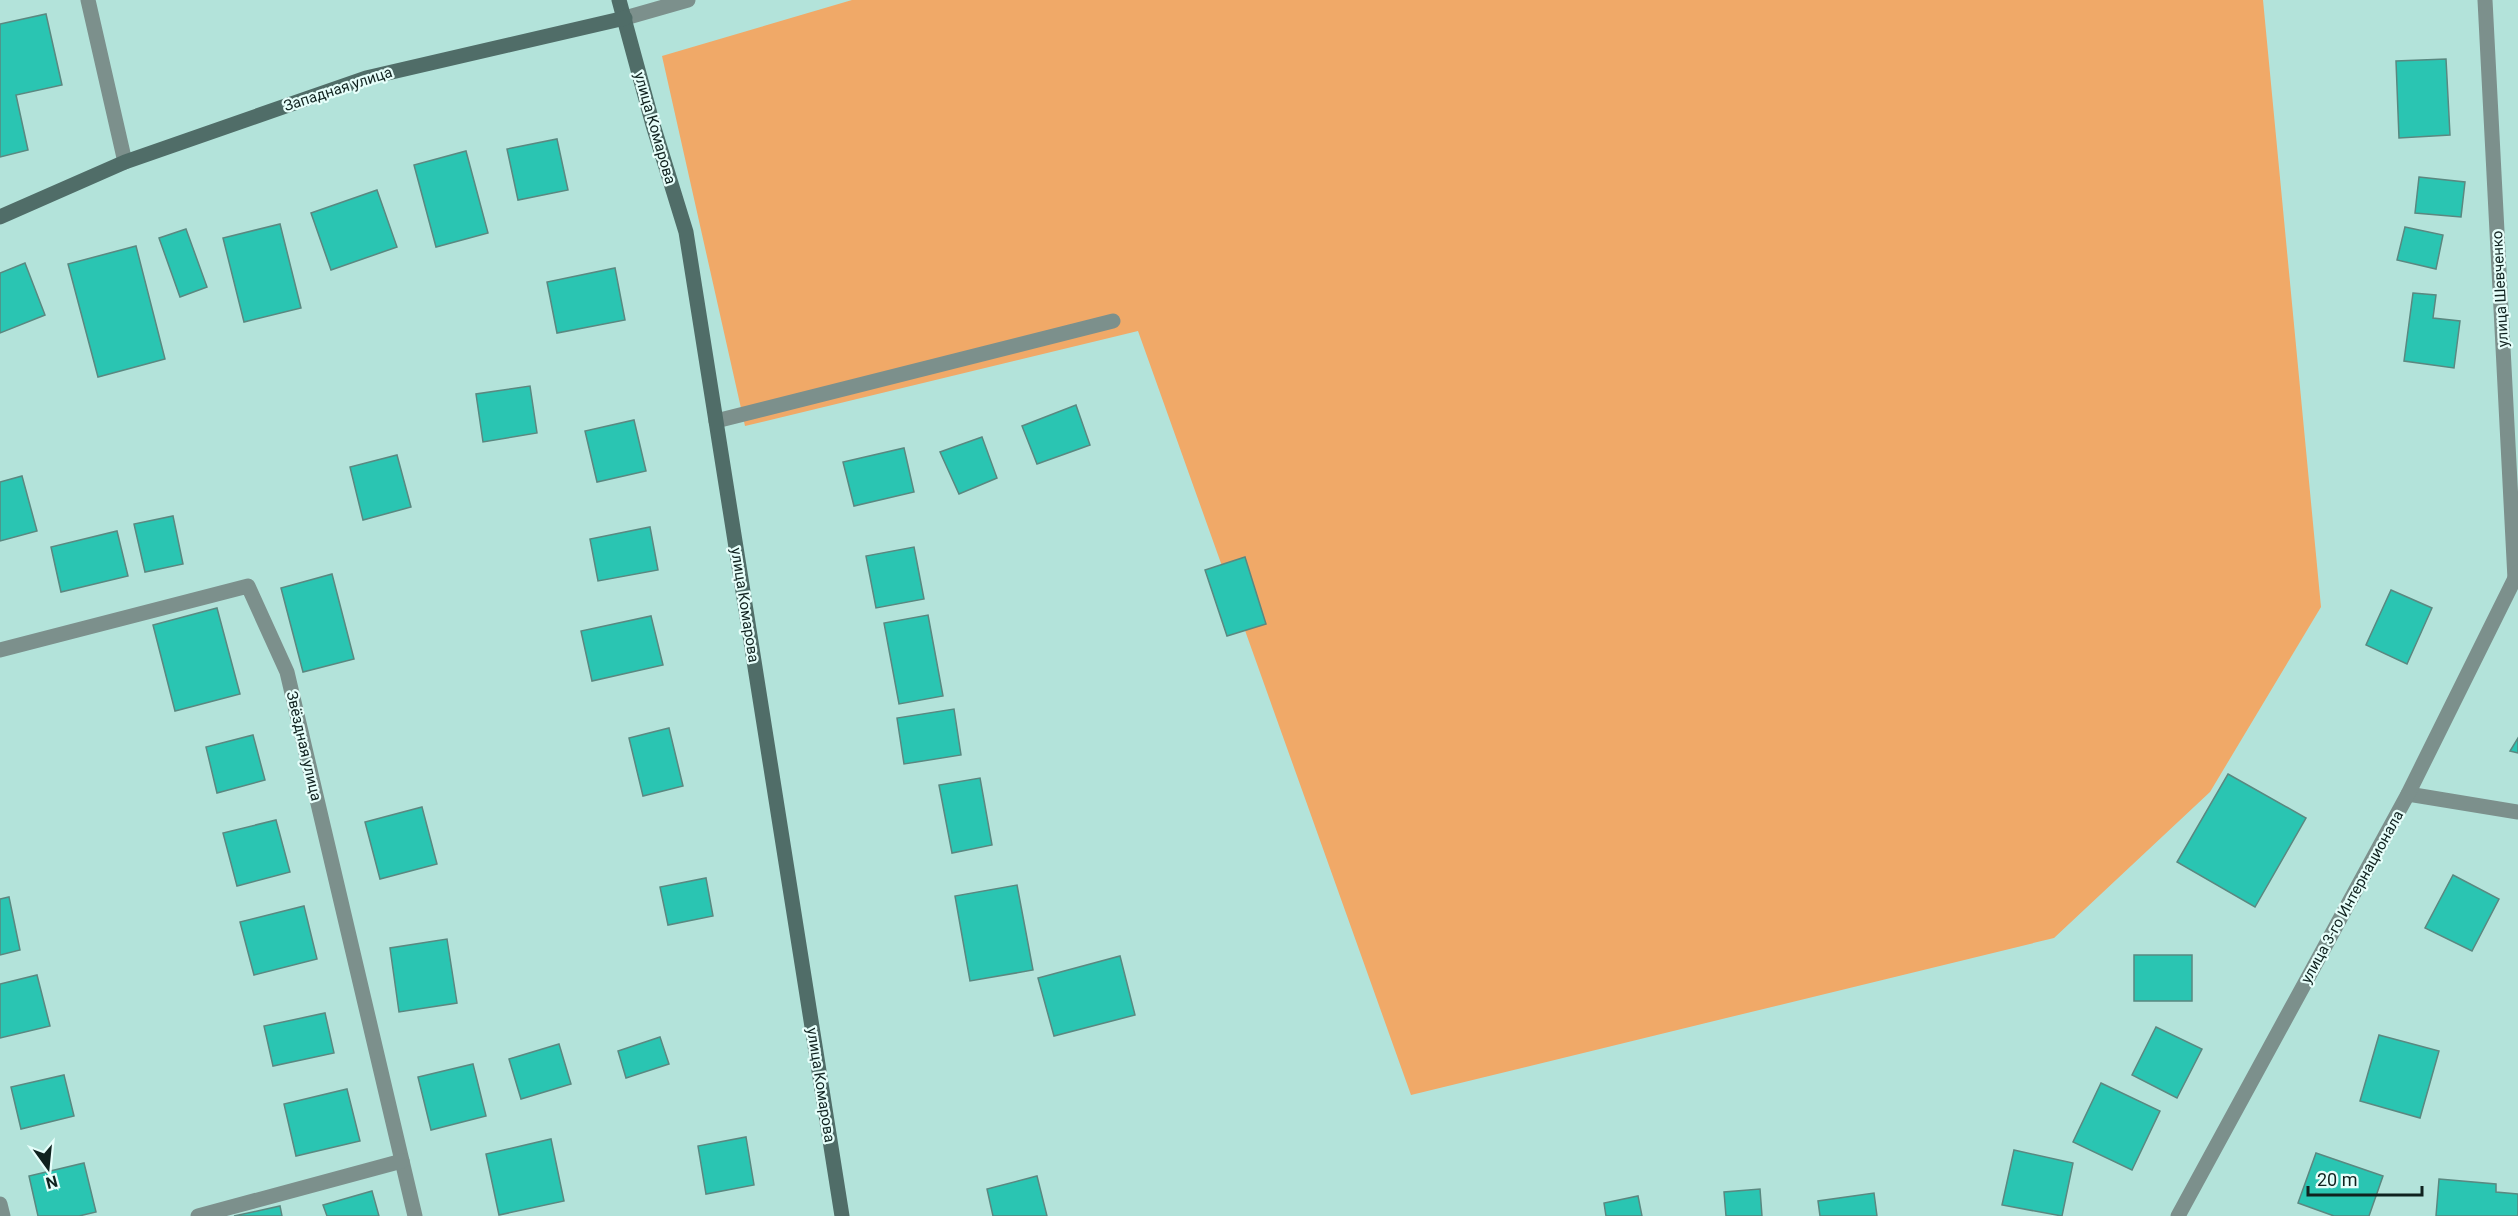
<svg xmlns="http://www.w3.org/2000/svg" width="2518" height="1216" font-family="Roboto,sans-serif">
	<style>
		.green { fill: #f0a968 }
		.building { fill: #2ac5b2; stroke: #5a8880; stroke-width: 1.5 }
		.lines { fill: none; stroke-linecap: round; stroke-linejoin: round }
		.lane { stroke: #7c908c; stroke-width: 15 }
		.street { stroke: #7c908c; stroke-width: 15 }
		.secondary { stroke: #506d68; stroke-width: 15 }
		.labels { text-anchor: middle; stroke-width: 4.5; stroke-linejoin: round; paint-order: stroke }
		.street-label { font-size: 15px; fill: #10221f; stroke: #e6fefa }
	</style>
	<rect width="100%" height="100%" fill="#b3e3da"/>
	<!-- green -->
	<path class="green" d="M852,0H2263L2321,607L2210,792L2054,938L1411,1095L1138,331L745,426L662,56Z"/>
	<!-- building -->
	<g class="building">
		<path d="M46,14L62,85L16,95L28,150L0,157V24Z"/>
		<path d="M2446,59L2450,135L2399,138L2396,61Z"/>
		<path d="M557,139L568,190L518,200L507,149Z"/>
		<path d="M466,151L488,233L436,247L414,165Z"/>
		<path d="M2419,177L2465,182L2461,217L2415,213Z"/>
		<path d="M377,190L397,247L331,270L311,213Z"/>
		<path d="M280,224L301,308L244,322L223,238Z"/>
		<path d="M2405,227L2443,235L2436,269L2397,260Z"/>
		<path d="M186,229L207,287L180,297L159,238Z"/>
		<path d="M136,246L165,359L98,377L68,264Z"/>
		<path d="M25,263L45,315L0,333V273Z"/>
		<path d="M615,268L625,320L557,333L547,282Z"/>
		<path d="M2413,293L2436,295L2433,318L2460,321L2454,368L2404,361Z"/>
		<path d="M530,386L537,433L483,442L476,394Z"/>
		<path d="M1076,405L1090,445L1037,464L1022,426Z"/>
		<path d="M634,420L646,471L597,482L585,431Z"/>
		<path d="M982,437L997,478L959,494L940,452Z"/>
		<path d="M904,448L914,492L854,506L843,462Z"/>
		<path d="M397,455L411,507L363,520L350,467Z"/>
		<path d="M22,476L37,531L0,541V482Z"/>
		<path d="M173,516L183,564L145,572L134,524Z"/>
		<path d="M650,527L658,570L598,581L590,539Z"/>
		<path d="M117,531L128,576L61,592L51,547Z"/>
		<path d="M914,547L924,599L876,608L866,556Z"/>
		<path d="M1245,557L1266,624L1227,636L1205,570Z"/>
		<path d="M332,574L354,659L303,672L281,588Z"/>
		<path d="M2391,590L2432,608L2407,664L2366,645Z"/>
		<path d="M217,608L240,694L175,711L153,625Z"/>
		<path d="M928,615L943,696L899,704L884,623Z"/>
		<path d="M651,616L663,665L592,681L581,631Z"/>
		<path d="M954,709L961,755L904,764L897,718Z"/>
		<path d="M669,728L683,786L643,796L629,738Z"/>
		<path d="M253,735L265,780L217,793L206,747Z"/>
		<path d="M2518,738V753L2510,751Z"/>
		<path d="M2228,774L2306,818L2255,907L2177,862Z"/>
		<path d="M980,778L992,845L952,853L939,785Z"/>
		<path d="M422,807L437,864L380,879L365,822Z"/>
		<path d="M276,820L290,872L237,886L223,833Z"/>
		<path d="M2453,875L2499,899L2472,951L2425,928Z"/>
		<path d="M706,878L713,916L668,925L660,887Z"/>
		<path d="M1017,885L1033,970L970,981L955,896Z"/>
		<path d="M9,897L20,950L0,955V899Z"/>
		<path d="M304,906L317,959L254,975L240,922Z"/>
		<path d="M447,939L457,1003L399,1012L390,948Z"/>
		<rect x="2134" y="955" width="58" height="46"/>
		<path d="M1120,956L1135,1015L1054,1036L1038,978Z"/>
		<path d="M37,975L50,1026L0,1038V984Z"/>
		<path d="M325,1013L334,1053L273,1066L264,1026Z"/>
		<path d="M2156,1027L2202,1049L2177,1098L2132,1075Z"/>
		<path d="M2379,1035L2439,1051L2420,1118L2360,1101Z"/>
		<path d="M660,1037L669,1064L626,1078L618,1051Z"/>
		<path d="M559,1044L571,1084L521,1099L509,1059Z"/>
		<path d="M473,1064L486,1116L431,1130L418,1077Z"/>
		<path d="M64,1075L74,1116L21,1129L11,1087Z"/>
		<path d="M2101,1083L2160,1111L2132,1170L2073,1142Z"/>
		<path d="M347,1089L360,1141L296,1156L284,1104Z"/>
		<path d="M746,1137L754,1185L706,1194L698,1146Z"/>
		<path d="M551,1139L564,1201L499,1215L486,1154Z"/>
		<path d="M2014,1150L2073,1163L2062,1216L2002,1205Z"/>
		<path d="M2316,1153L2383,1176L2369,1216H2334L2298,1203Z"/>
		<path d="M84,1163L96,1212L79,1216H38L29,1176Z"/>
		<path d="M1037,1176L1047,1216H993L987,1189Z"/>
		<path d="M2439,1179L2496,1184V1192L2518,1194V1216H2436Z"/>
		<path d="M1760,1189L1762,1216H1726L1724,1192Z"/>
		<path d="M372,1191L379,1216H327L323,1205Z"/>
		<path d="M1874,1193L1877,1216H1820L1818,1201Z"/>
		<path d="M1638,1196L1642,1216H1606L1604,1203Z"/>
		<path d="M280,1206L282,1216H234Z"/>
	</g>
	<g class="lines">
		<!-- lane -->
		<path class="lane" d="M716,421L1113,321"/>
		<!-- street -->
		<g class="street">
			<path d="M88,0L125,162"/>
			<path d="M2485,0L2515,579"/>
			<path d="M625,18L688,0"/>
			<path d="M0,650L248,586L287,672L415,1216"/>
			<path d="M2408,794L2518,812"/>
			<path d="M0,1204L3,1216"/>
			<path d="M198,1216L402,1161"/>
			<path d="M2178,1216L2408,794L2518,572"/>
		</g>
		<!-- secondary -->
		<g class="secondary">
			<path d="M619,0L653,125L686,232L842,1216"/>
			<path d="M0,217L125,162L366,78L625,18"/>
		</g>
	</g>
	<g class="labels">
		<!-- street labels -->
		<g class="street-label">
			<text transform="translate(338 89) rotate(-18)" y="5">Западная улица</text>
			<text transform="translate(655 128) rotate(74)" y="5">улица Комарова</text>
			<text transform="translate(2500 289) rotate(-93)" y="5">улица Шевченко</text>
			<text transform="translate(745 605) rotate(81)" y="5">улица Комарова</text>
			<text transform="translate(304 746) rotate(77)" y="5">Звёздная улица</text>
			<text transform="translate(2352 897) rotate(-61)" y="5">улица 3-го Интернационала</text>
			<text transform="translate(821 1085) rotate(81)" y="5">улица Комарова</text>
		</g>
	</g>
	<!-- north arrow -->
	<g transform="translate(48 1168) rotate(165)" stroke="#e6fefa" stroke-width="4.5" paint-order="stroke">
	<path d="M0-4.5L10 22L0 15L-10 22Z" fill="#10221f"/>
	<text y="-9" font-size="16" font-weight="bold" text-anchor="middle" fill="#10221f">N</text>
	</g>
	<!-- scale -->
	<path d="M2308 1186v9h114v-9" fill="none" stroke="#10221f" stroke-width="3"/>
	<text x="2317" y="1186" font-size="18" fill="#10221f" stroke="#e6fefa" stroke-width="4.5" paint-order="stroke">20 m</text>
</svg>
